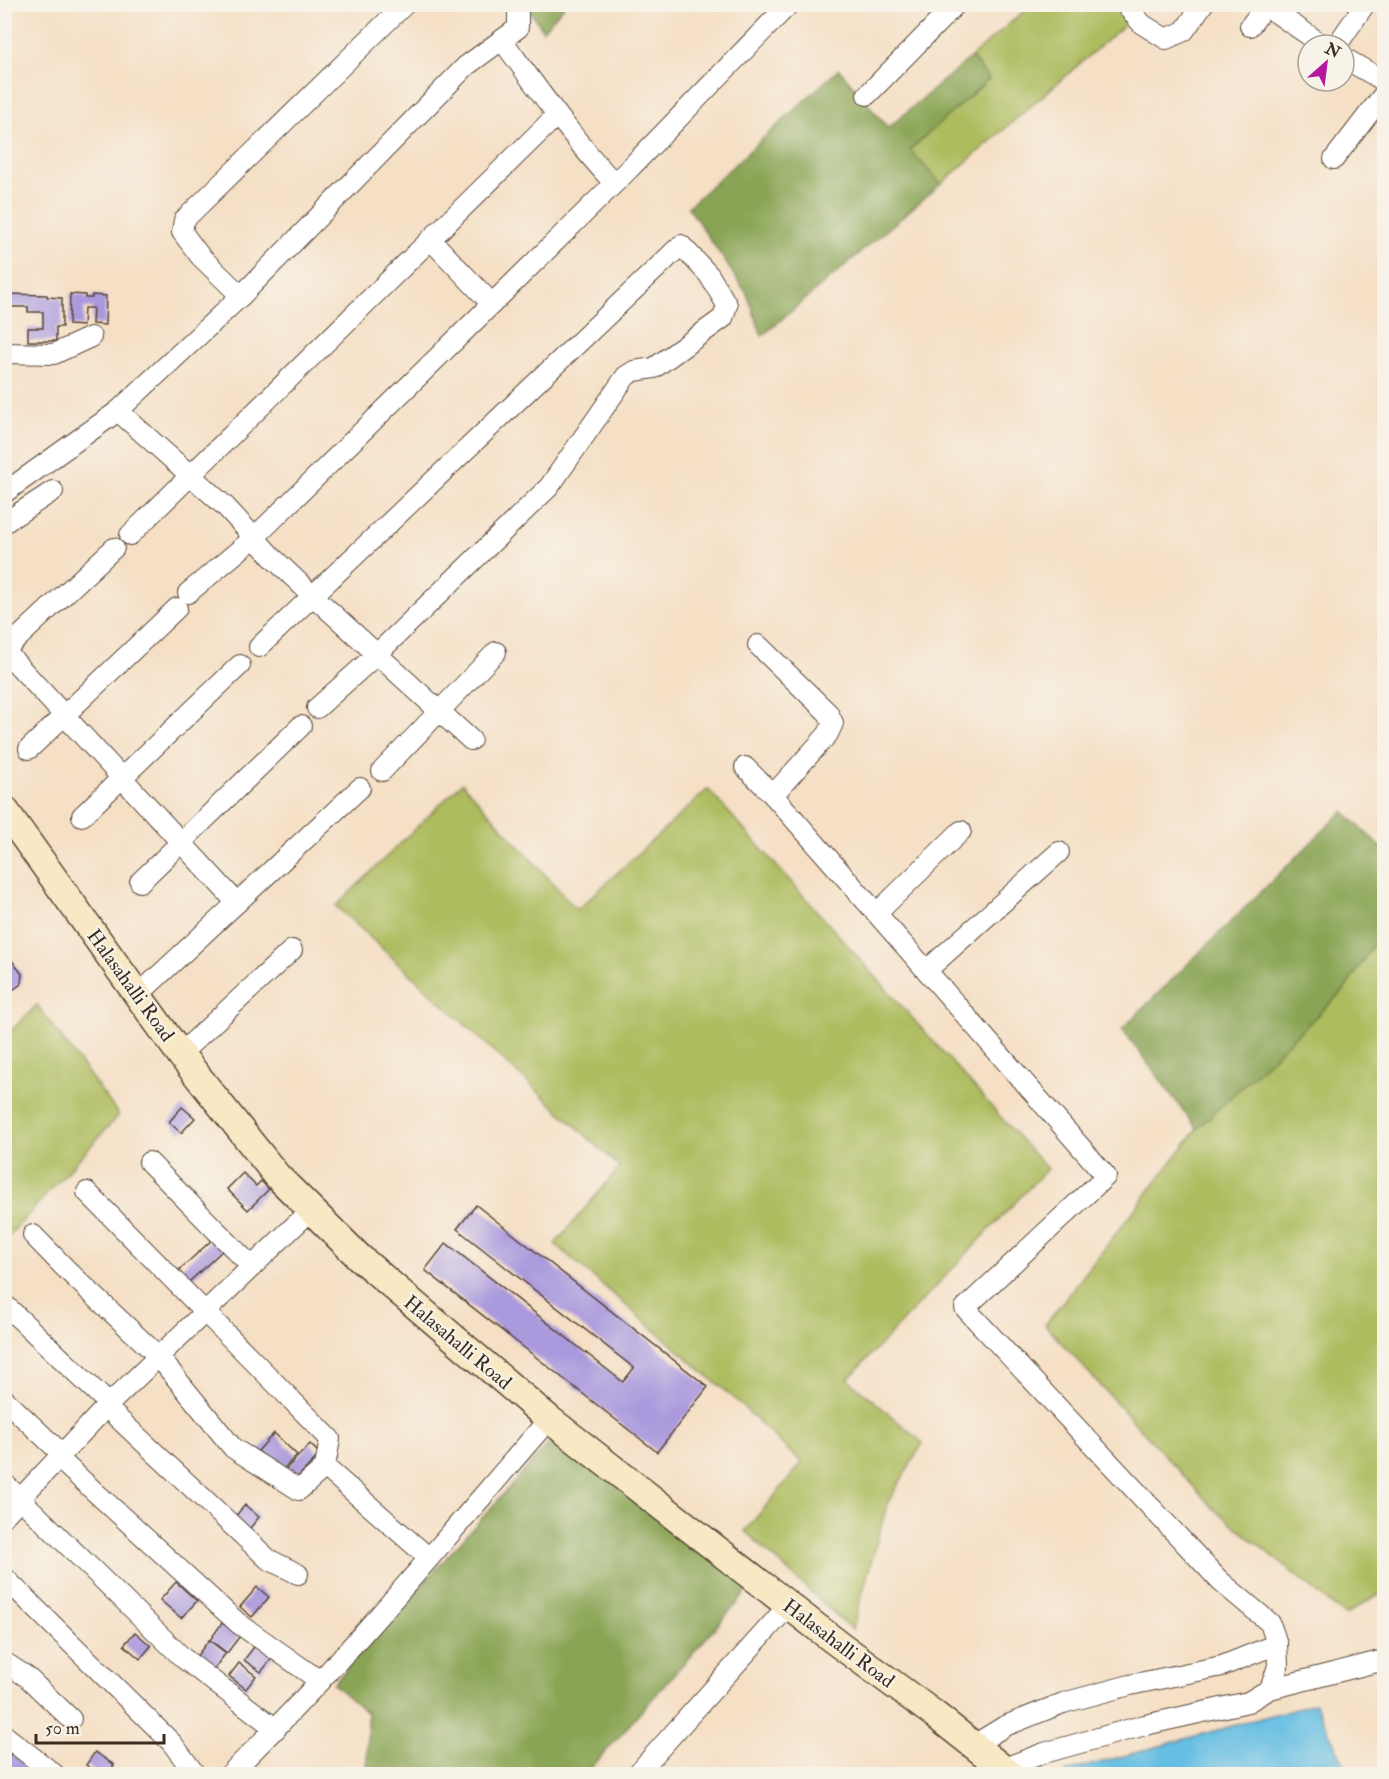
<svg xmlns="http://www.w3.org/2000/svg" width="1389" height="1779" font-family="'IM FELL Double Pica',serif">
	<style>
		.green { fill: #adbc5e; stroke: #74733e; stroke-width: 1.5 }
		.forest { fill: #8aa455; stroke: #62673a; stroke-width: 1.5 }
		.water { fill: #65bee3; stroke: #507480; stroke-width: 1.5 }
		.building { fill: #aa9add }
		.lines { fill: none; stroke-linecap: round; stroke-linejoin: round }
		.minor-casing { stroke: #574537; stroke-width: 22 }
		.secondary-casing { stroke: #574537; stroke-width: 30 }
		.minor { stroke: #fff; stroke-width: 20 }
		.secondary { stroke: #f8e8c3; stroke-width: 27 }
		.labels { text-anchor: middle; stroke-width: 4.5; stroke-linejoin: round; paint-order: stroke }
		.street-label { font-size: 20px; fill: #3b2a1e; stroke: #f7f3e8 }
	</style>
	<rect width="100%" height="100%" fill="#f7f3e8"/>
	<filter id="ink" filterUnits="userSpaceOnUse"><feTurbulence type="fractalNoise" baseFrequency=".0167" numOctaves="2"/><feDisplacementMap in="SourceGraphic" scale="12" xChannelSelector="R" yChannelSelector="G"/><feConvolveMatrix kernelMatrix="1 2 1 2 8 2 1 2 1" color-interpolation-filters="sRGB"/></filter>
	<filter id="wash" filterUnits="userSpaceOnUse"><feTurbulence type="fractalNoise" baseFrequency=".008" numOctaves="4" result="noise"/><feDisplacementMap in="SourceGraphic" scale="24" xChannelSelector="R" yChannelSelector="G"/><feGaussianBlur stdDeviation="1.35" result="paint"/><feColorMatrix in="noise" values="0 0 0 0 0 0 0 0 0 0 0 0 0 0 0 0 0 1.4 0 .05"/><feComposite in="paint" operator="in"/></filter>
	<g filter="url(#wash)">
		<rect width="100%" height="100%" fill="#f5dfc5"/>
		<!-- green -->
		<g class="green">
			<path d="M1031,5H1113L1129,21L941,184L909,150L989,79L971,57Z"/>
			<path d="M462,783L577,910L708,789L1047,1169L848,1379L923,1443L888,1502L852,1630L745,1531L802,1463L738,1402L555,1244L620,1167L336,906Z"/>
			<path d="M1384,927V1591L1345,1615L1214,1509L1045,1325L1197,1129L1345,989Z"/>
			<path d="M37,1005L119,1115L5,1240V1037Z"/>
		</g>
		<!-- forest -->
		<g class="forest">
			<path d="M526,5H565L543,30Z"/>
			<path d="M971,57L989,79L910,150L941,184L762,336L747,294L688,207L839,69L888,128Z"/>
			<path d="M1343,811L1384,850V927L1345,989L1197,1129L1122,1029Z"/>
			<path d="M559,1432L752,1586L586,1774H367V1713L333,1684Z"/>
		</g>
		<!-- water -->
		<path class="water" d="M1315,1703L1349,1774H1068L1066,1772Z"/>
		<g id="blocks">
			<!-- building -->
			<g class="building">
				<path d="M4,294L47,295V297L62,298V327H56V341H28V328H43V312H28V307H8V311H4Z"/>
				<path d="M70,294L85,295V298H92V295L106,296L105,325L92,324L93,308H84L83,326L69,325Z"/>
				<path d="M4,950L22,974L21,984L4,996Z"/>
				<path d="M182,1107L195,1118L181,1133L169,1122Z"/>
				<path d="M243,1173L256,1186L261,1181L269,1189L248,1210L227,1189Z"/>
				<path d="M476,1205L708,1387L657,1452L425,1270L446,1243L623,1382L634,1368L457,1229Z"/>
				<path d="M214,1238L224,1249L189,1282L178,1271Z"/>
				<path d="M274,1433L297,1455L280,1472L258,1451Z"/>
				<path d="M310,1444L320,1454L293,1482L283,1472Z"/>
				<path d="M245,1505L259,1517L247,1532L233,1519Z"/>
				<path d="M176,1582L197,1601L181,1618L160,1600Z"/>
				<path d="M257,1587L269,1597L252,1617L240,1607Z"/>
				<path d="M222,1623L240,1636L227,1653L210,1640Z"/>
				<path d="M135,1632L151,1646L140,1659L124,1645Z"/>
				<path d="M209,1640L226,1653L213,1670L196,1657Z"/>
				<path d="M257,1643L274,1656L261,1672L244,1660Z"/>
				<path d="M239,1663L256,1676L246,1689L229,1676Z"/>
				<path d="M12,1752L32,1765L25,1774H7L4,1773V1764Z"/>
				<path d="M95,1752L114,1765L110,1771L115,1774H99L86,1765Z"/>
			</g>
		</g>
	</g>
	<g filter="url(#ink)">
		<use href="#blocks" fill-opacity="0" stroke="#574537" stroke-width="1.5"/>
		<g class="lines">
			<defs>
				<g id="minor">
					<path d="M1125,4L1142,24L1166,39L1184,31L1203,4"/>
					<path d="M1266,6L1323,45"/>
					<path d="M1250,26L1267,4"/>
					<path d="M502,40C538,89 573,139 614,183"/>
					<path d="M1337,45L1365,4"/>
					<path d="M1344,58L1384,81"/>
					<path d="M867,95L956,4"/>
					<path d="M1334,159L1384,94"/>
					<path d="M431,240L492,304"/>
					<path d="M241,296L200,256L182,232L184,220L405,4"/>
					<path d="M4,353L54,354L91,337"/>
					<path d="M118,411L226,507L272,557L312,595L471,740"/>
					<path d="M4,493L118,411L241,296L466,66L518,28V4"/>
					<path d="M4,523L53,491"/>
					<path d="M130,535L557,115"/>
					<path d="M188,593L254,538L629,169L789,4"/>
					<path d="M758,645L828,713L833,723L828,734L773,795"/>
					<path d="M259,647L681,245L709,275L727,305L723,318L654,368L634,371L626,376L549,487L377,654L317,708"/>
					<path d="M4,650L237,903"/>
					<path d="M5,650L114,548"/>
					<path d="M29,749L177,608"/>
					<path d="M745,767L773,795L1106,1176L965,1308L1220,1581L1270,1623L1277,1644L1278,1666L1270,1689L1248,1702L1145,1725L1044,1753L1004,1768"/>
					<path d="M382,771L496,652"/>
					<path d="M82,816L240,665"/>
					<path d="M140,882L301,726"/>
					<path d="M877,913L961,831"/>
					<path d="M927,970L1059,852"/>
					<path d="M138,995L360,788"/>
					<path d="M180,1054L292,950"/>
					<path d="M149,1162L252,1267"/>
					<path d="M33,1235L68,1271L158,1356L233,1448L299,1490L325,1467L330,1439L87,1192"/>
					<path d="M4,1304L109,1404"/>
					<path d="M4,1399L62,1454"/>
					<path d="M106,1407L268,1559L298,1574"/>
					<path d="M58,1458L238,1623L320,1681"/>
					<path d="M325,1467L429,1558"/>
					<path d="M4,1483L183,1658L276,1729"/>
					<path d="M4,1516L106,1407L311,1210"/>
					<path d="M4,1577L172,1743L195,1774"/>
					<path d="M4,1662L27,1677L71,1719"/>
					<path d="M1270,1689L1384,1660"/>
					<path d="M4,1735L54,1774"/>
					<path d="M974,1745L1005,1726L1063,1703L1130,1685L1222,1666L1277,1644"/>
					<path d="M230,1774C343,1663 445,1539 549,1419"/>
					<path d="M637,1774L789,1605"/>
				</g>
				<path id="secondary" d="M4,809L180,1054L278,1177L360,1258L549,1419L832,1639L934,1714L1010,1774"/>
			</defs>
			<!-- minor casing -->
			<use href="#minor" class="minor-casing"/>
			<!-- secondary casing -->
			<use href="#secondary" class="secondary-casing"/>
			<!-- minor -->
			<use href="#minor" class="minor"/>
			<!-- secondary -->
			<use href="#secondary" class="secondary"/>
		</g>
	</g>
	<g class="labels">
		<!-- street labels -->
		<g class="street-label">
			<text transform="translate(131 985) rotate(54)" y="7">Halasahalli Road</text>
			<text transform="translate(458 1342) rotate(40)" y="7">Halasahalli Road</text>
			<text transform="translate(839 1643) rotate(37)" y="7">Halasahalli Road</text>
		</g>
	</g>
	<!-- margin -->
	<rect width="1389" height="1779" fill="none" stroke="#f7f3e8" stroke-width="24"/>
	<!-- north arrow -->
	<g transform="translate(1326 63) rotate(28)"><circle r="28" fill="#f7f3e8" stroke="#aca397" stroke-width="1.5"/>
	<path d="M0-4.5L10 22L0 15L-10 22Z" fill="#b5179e"/>
	<text y="-9" font-size="16" font-weight="bold" text-anchor="middle" fill="#3b2a1e">N</text>
	</g>
	<!-- scale -->
	<path d="M36 1734v9h128v-9" fill="none" stroke="#3b2a1e" stroke-width="3"/>
	<text x="45" y="1734" font-size="18" fill="#3b2a1e" stroke="#f7f3e8" stroke-width="4.5" paint-order="stroke">50 m</text>
</svg>
